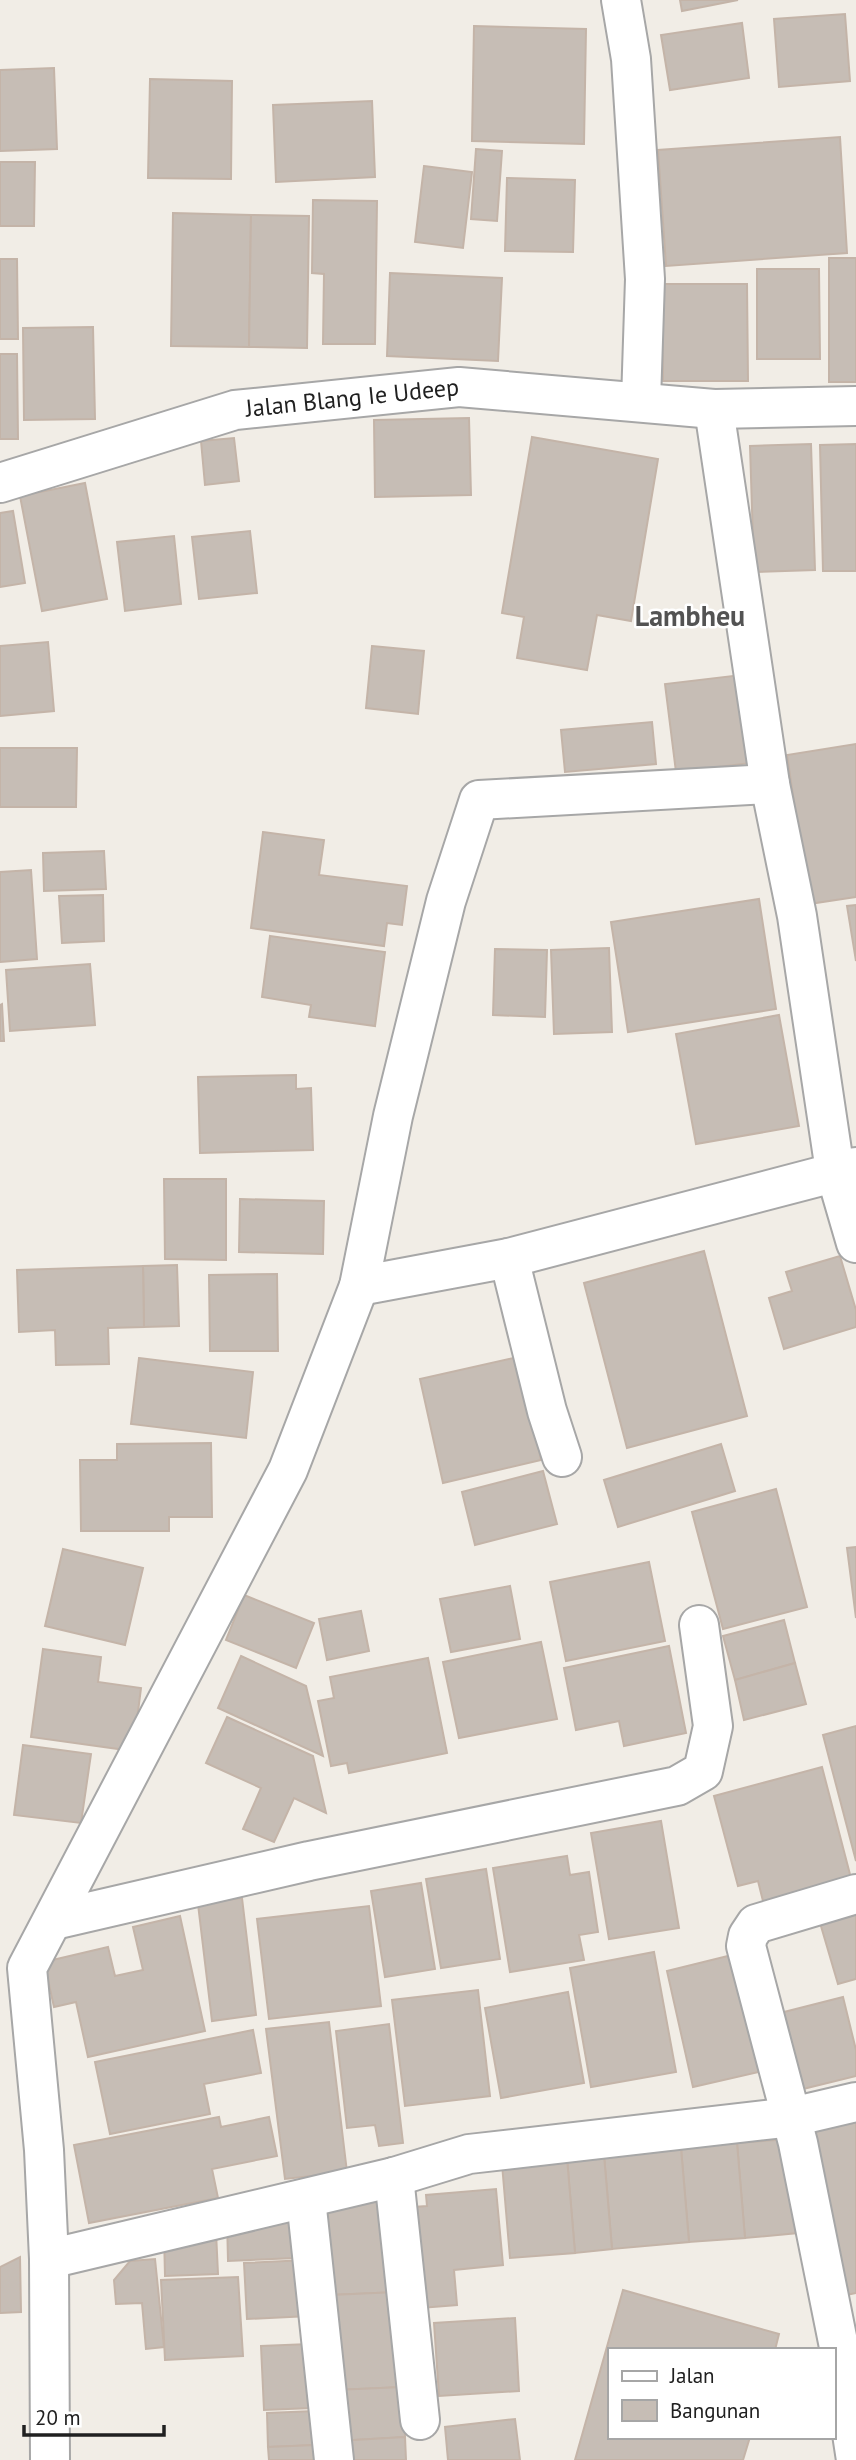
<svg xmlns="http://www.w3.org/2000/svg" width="856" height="2460" font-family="'PT Sans',sans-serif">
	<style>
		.building { fill: #c6bdb5; stroke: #c4b4a8; stroke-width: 2 }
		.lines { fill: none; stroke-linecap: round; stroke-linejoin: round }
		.minor-casing { stroke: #a7a7a7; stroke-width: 42 }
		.minor { stroke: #fff; stroke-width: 38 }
		.labels { text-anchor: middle; stroke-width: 5; stroke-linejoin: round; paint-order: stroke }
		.street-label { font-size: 24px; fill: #202020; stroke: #fff }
		.quarter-label { font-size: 28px; font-weight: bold; fill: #535353; stroke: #fff }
	</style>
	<rect width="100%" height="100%" fill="#f1ede6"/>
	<!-- building -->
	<g class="building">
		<path d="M680,0H738L682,11Z"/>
		<path d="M845,14L850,81L779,87L774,19Z"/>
		<path d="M742,23L749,78L670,90L661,35Z"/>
		<path d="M474,26L586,29L584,144L472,141Z"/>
		<path d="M54,68L57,149L0,151V70Z"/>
		<path d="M150,79L232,81L231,179L148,178Z"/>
		<path d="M372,101L375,177L276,182L273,105Z"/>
		<path d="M840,137L847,253L666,266L658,150Z"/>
		<path d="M476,149L502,151L497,221L471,219Z"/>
		<path d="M0,162H35L34,226H0Z"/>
		<path d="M424,166L472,172L463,248L415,242Z"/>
		<path d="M507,178L575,180L573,252L505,251Z"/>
		<path d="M313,200L377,201L375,344H323L324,274L312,273Z"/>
		<path d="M173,213L251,215L249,347L171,346Z"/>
		<path d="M251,215L309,216L307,348L249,347Z"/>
		<rect x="829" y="258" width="27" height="124"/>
		<path d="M0,259H17L18,339H0Z"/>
		<path d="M757,269H819L820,359H757Z"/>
		<path d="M390,273L502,278L498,361L387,356Z"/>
		<path d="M662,284H747L748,381H663Z"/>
		<path d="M93,327L95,419L24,420L23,328Z"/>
		<path d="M0,354H17L18,439H0Z"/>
		<path d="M469,418L471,495L375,497L374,420Z"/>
		<path d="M532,437L658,459L631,621L597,615L587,670L517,658L524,617L502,613Z"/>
		<path d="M234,438L239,481L205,485L201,441Z"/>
		<path d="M811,444L815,570L754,572L750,446Z"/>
		<path d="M856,444V571H823L820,445Z"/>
		<path d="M85,483L107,599L42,611L20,496Z"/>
		<path d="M13,511L25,583L0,587V513Z"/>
		<path d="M250,531L257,593L199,599L192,537Z"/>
		<path d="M174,536L181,604L125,611L117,542Z"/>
		<path d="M48,642L54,711L0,716V646Z"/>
		<path d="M372,646L424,651L418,714L366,708Z"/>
		<path d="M741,675L751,763L676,772L665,684Z"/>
		<path d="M652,722L656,764L565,772L561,730Z"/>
		<path d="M856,744V897L809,904L787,755Z"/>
		<path d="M0,748H77L76,807H0Z"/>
		<path d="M263,832L324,840L319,875L407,886L402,925L387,923L384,946L251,928Z"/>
		<path d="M104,851L106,889L44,891L43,853Z"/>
		<path d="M31,870L37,959L0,962V872Z"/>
		<path d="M103,895L104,941L62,943L59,896Z"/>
		<path d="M759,899L776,1009L628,1032L611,922Z"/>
		<path d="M856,905V961L847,906Z"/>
		<path d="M270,936L385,952L375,1026L309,1017L311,1005L262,997Z"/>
		<path d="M609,948L612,1032L554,1034L551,950Z"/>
		<path d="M495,949L547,950L545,1017L493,1015Z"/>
		<path d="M90,964L95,1025L10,1031L6,970Z"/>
		<path d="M2,1004L4,1041H0V1005Z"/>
		<path d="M779,1015L799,1126L696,1144L676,1034Z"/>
		<path d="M296,1075V1089L311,1088L313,1150L200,1153L198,1077Z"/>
		<path d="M164,1179H226V1260L165,1259Z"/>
		<path d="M240,1199L324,1201L323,1254L239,1252Z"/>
		<path d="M704,1251L747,1416L627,1448L584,1283Z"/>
		<path d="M840,1256L856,1310V1327L784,1349L769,1298L792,1291L786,1272Z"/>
		<path d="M177,1265L179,1326L144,1327L143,1266Z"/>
		<path d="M143,1266L144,1327L108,1328L109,1364L56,1365L55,1330L19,1332L17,1270Z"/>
		<path d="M277,1274L278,1351H210L209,1275Z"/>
		<path d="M518,1357L541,1460L443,1483L420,1379Z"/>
		<path d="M139,1358L253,1372L246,1438L131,1424Z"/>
		<path d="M211,1443L212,1517H169V1531H81L80,1460H117V1444Z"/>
		<path d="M721,1444L735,1491L618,1527L604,1480Z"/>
		<path d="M543,1471L557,1524L475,1545L462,1492Z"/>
		<path d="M776,1489L807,1607L723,1629L692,1512Z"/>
		<path d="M856,1547V1618L847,1548Z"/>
		<path d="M63,1549L143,1568L125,1645L45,1626Z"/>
		<path d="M649,1562L665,1641L566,1661L550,1582Z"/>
		<path d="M510,1586L520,1639L451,1652L440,1599Z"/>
		<path d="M244,1595L314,1623L296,1668L226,1640Z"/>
		<path d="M361,1611L369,1651L327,1660L319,1619Z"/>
		<path d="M784,1620L795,1663L735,1680L723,1636Z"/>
		<path d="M541,1642L557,1719L459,1738L443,1662Z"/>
		<path d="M669,1646L686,1733L624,1746L619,1721L576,1730L564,1668Z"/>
		<path d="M43,1649L101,1657L98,1682L141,1688L133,1751L31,1737Z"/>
		<path d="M241,1656L306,1686L323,1756L218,1708Z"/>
		<path d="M428,1658L447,1753L349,1773L347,1763L331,1766L318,1701L334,1698L330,1677Z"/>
		<path d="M795,1663L806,1704L744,1720L735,1680Z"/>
		<path d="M227,1717L313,1756L326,1813L294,1798L274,1842L243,1829L261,1788L206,1763Z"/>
		<path d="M856,1726V1861L823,1735Z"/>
		<path d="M23,1745L91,1754L81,1823L14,1815Z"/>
		<path d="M822,1767L852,1882L764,1905L758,1881L738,1886L714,1796Z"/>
		<path d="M661,1821L679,1928L609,1939L591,1833Z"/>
		<path d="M567,1856L570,1875L589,1872L598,1932L579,1935L584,1960L510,1972L493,1868Z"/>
		<path d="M486,1869L500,1959L441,1968L426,1879Z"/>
		<path d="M421,1883L435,1969L385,1977L371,1891Z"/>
		<path d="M242,1898L256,2015L212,2021L198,1904Z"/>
		<path d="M856,1904V1979L838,1984L818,1916Z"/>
		<path d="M369,1906L381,2006L269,2019L257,1919Z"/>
		<path d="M180,1916L205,2031L88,2057L76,2002L54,2007L44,1962L108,1947L115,1976L143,1970L133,1927Z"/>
		<path d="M654,1952L676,2072L591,2087L570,1968Z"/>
		<path d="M740,1953L767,2070L693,2087L667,1971Z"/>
		<path d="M478,1990L490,2096L405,2106L392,2000Z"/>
		<path d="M568,1992L584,2083L501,2098L485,2008Z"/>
		<path d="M843,1997L856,2050V2076L799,2090L780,2013Z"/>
		<path d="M329,2022L347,2172L285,2179L266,2029Z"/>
		<path d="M389,2024L403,2143L379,2146L375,2125L347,2128L336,2031Z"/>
		<path d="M253,2030L261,2073L204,2084L210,2114L110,2134L95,2062Z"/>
		<path d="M856,2113V2293L846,2295L805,2126Z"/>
		<path d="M219,2117L221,2127L269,2117L277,2156L212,2169L218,2198L89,2223L74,2145Z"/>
		<path d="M790,2139L798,2233L745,2238L737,2143Z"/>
		<path d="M737,2143L745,2238L689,2242L681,2148Z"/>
		<path d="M681,2148L689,2242L612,2249L604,2155Z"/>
		<path d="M604,2155L612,2249L575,2253L567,2158Z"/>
		<path d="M567,2158L575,2253L510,2258L502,2164Z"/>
		<path d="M496,2189L503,2265L454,2270L457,2305L408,2309L399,2208L427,2206L426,2195Z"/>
		<path d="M394,2199L398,2292L330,2295L326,2202Z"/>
		<path d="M295,2216L296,2258L228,2261L227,2219Z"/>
		<path d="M216,2232L218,2274L165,2276L164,2234Z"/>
		<path d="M20,2257L21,2312L0,2313V2267Z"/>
		<path d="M155,2259L164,2347L146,2349L142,2303L116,2304L114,2280L130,2261Z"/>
		<path d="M306,2260L309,2316L247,2319L244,2263Z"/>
		<path d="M238,2277L243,2356L165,2360L161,2280Z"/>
		<path d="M623,2290L779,2334L775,2350H609V2437H750L743,2460H575Z"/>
		<path d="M398,2292L403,2387L335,2390L330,2295Z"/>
		<path d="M515,2318L519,2391L439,2396L434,2323Z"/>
		<path d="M309,2344L312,2408L264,2410L261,2346Z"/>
		<path d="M403,2387L405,2437L337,2441L335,2390Z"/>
		<path d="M315,2411L316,2445L268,2447L267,2413Z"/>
		<path d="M515,2419L520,2460H448L445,2427Z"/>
		<path d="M405,2437L406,2460H338L337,2441Z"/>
		<path d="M316,2445V2460H269L268,2447Z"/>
	</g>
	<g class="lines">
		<defs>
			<g id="minor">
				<path d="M621,0L631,59L645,279L641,401"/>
				<path d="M714,409L770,784L797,916L835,1171L856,1243"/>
				<path id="s1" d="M0,483L235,410L459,387L714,409L856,406"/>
				<path d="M509,1258L547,1411L562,1457"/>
				<path d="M359,1286L509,1258L856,1167"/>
				<path d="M54,1920L309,1861L677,1786L703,1771L713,1726L699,1625"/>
				<path d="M394,2177L420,2420"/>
				<path d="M306,2199L334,2460"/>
				<path d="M49,2259L394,2177L469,2154L792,2117L856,2102"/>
				<path d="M50,2460L49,2259L44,2150L27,1968L288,1470L359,1286L393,1116L446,901L479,800L770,784"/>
				<path d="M856,2460L838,2342L798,2143L746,1946L748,1936L756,1924L856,1894"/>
			</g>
		</defs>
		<!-- minor casing -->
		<use href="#minor" class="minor-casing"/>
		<!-- minor -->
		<use href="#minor" class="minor"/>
	</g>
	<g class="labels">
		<!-- street labels -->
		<g class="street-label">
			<text dy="8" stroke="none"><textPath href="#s1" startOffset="364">Jalan Blang Ie Udeep</textPath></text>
		</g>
		<!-- quarter labels -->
		<g class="quarter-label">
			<text x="690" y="626">Lambheu</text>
		</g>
	</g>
	<!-- legend -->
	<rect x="608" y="2348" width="228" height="91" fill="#ffffff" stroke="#a6a6a6" stroke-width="2"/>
	<rect x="622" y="2371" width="35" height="10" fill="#ffffff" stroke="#a6a6a6" stroke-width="2"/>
	<text x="670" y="2383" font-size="21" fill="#202020">Jalan</text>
	<rect x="622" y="2400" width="35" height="21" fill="#c6bdb5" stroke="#a6a6a6" stroke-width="2"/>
	<text x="670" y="2418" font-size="21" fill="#202020">Bangunan</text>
	<!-- scale -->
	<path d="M24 2425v10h140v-10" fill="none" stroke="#202020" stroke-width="3.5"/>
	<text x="35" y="2425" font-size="21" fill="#202020" stroke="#ffffff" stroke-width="5" paint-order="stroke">20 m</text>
</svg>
